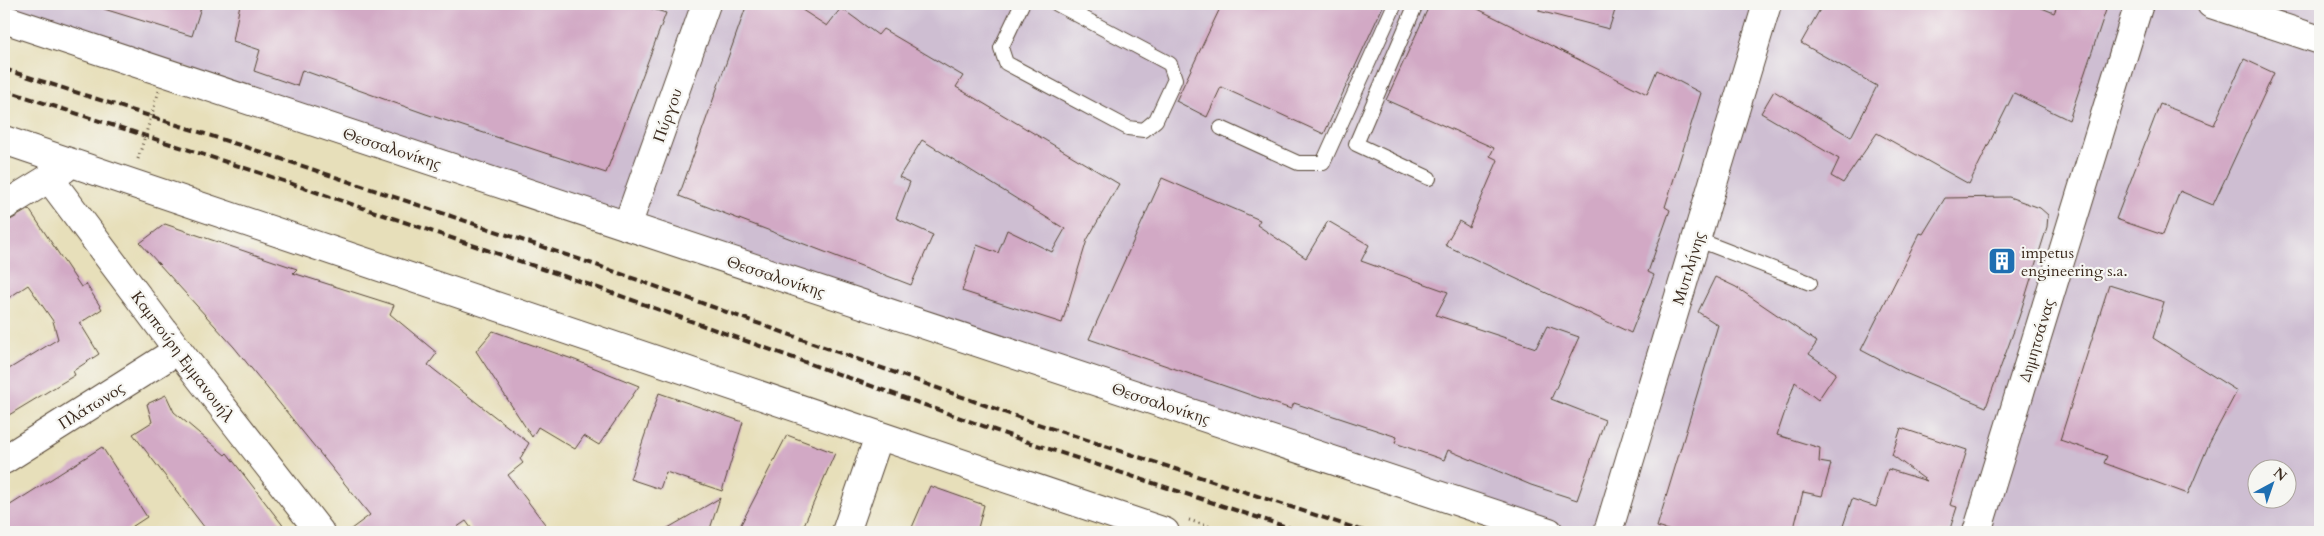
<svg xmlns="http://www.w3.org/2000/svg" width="2324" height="536" font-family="Cardo,serif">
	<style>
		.industrial { fill: #cebed2; fill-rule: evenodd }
		.building { fill: #d2a9c5 }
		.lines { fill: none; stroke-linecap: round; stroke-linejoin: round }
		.lane-casing { stroke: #554535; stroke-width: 16 }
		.street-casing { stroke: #554535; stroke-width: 30 }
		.path { stroke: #554535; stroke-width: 3; stroke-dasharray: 1 4; stroke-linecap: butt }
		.lane { stroke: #fff; stroke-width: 14 }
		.street { stroke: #fff; stroke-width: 28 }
		.rail { stroke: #3b2a1e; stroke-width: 4; stroke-dasharray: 8 4; stroke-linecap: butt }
		.path-bridge { stroke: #554535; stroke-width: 3; stroke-dasharray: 1 4; stroke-linecap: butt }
		.labels { text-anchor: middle; stroke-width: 4.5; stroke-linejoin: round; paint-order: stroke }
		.street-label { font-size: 16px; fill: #3b2a1e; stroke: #f6f6f2 }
		.poi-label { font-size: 16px; fill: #3b2a1e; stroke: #f6f6f2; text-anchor: start }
	</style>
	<rect width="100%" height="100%" fill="#f6f6f2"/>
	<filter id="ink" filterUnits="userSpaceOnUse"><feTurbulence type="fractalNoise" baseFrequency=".02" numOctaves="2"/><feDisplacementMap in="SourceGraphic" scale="10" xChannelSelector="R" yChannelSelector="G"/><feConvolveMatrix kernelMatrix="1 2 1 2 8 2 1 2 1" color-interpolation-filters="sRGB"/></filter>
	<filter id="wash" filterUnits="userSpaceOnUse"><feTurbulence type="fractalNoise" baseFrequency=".0096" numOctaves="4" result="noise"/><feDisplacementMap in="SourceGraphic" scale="20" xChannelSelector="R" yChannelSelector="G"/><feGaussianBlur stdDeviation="1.12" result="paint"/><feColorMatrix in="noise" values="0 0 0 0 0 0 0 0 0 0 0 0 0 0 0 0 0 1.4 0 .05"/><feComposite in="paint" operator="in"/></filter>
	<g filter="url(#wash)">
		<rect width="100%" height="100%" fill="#e7dfba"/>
		<!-- industrial -->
		<path class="industrial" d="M4,4H2320V532H1569L4,6ZM2256,468H2286V498H2256Z"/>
		<g id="blocks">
			<!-- building -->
			<g class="building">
				<path d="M105,4H202L192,36L104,9Z"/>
				<path d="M240,4H636L666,13L606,173L426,114L302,70L297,86L254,71L260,50L233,41Z"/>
				<path d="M747,4H793L827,26L841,8L878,35L883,29L963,76L956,87L1119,184L1087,240L1062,323L962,291L977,245L998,253L1007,230L1052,252L1065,229L922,140L899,177L910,182L896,218L933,235L911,285L679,196Z"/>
				<path d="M1222,4H1384L1324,134L1221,87L1207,117L1176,101Z"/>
				<path d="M1430,4H1468L1647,94L1657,70L1701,93L1665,207L1670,210L1648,272L1654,275L1631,333L1445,245L1459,221L1469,227L1498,160L1490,156L1494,148L1386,100Z"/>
				<path d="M1540,4H1617L1609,29L1539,11Z"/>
				<path d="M1823,4H2032L2054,13L2058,4H2108L2069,120L2014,93L1969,184L1877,133L1843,183L1831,176L1839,159L1761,113L1774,91L1851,137L1877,86L1801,43Z"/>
				<path d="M2244,59L2274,73L2213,205L2180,191L2163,235L2116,219L2160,104L2214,125Z"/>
				<path d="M1162,178L1260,220L1257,225L1306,258L1328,221L1369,245L1361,261L1448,292L1436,315L1536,348L1547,326L1579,337L1551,399L1605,420L1577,500L1531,485L1448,450L1444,460L1395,443L1397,437L1294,403L1291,409L1089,339Z"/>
				<path d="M2009,197L2040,208L2048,215L2047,227L2019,317L1986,407L1905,373L1861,350L1920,233L1923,234L1945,198Z"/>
				<path d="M29,209L81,287L86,284L102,309L80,323L99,354L73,371L75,375L4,418V372L58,339L53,321L28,285L4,301V222L12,219Z"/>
				<path d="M165,224L297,269L293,273L394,305L390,314L437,353L428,365L529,443L520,459L523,463L508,475L551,532H474L466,521L450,532H347L370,515L234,347L140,243Z"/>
				<path d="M1715,277L1736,287L1817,342L1809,354L1836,373L1818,400L1795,382L1777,435L1820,448L1819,462L1831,464L1822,496L1803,492L1793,532H1675L1657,527L1718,325L1698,312Z"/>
				<path d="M2109,285L2164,302L2153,338L2237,391L2209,444L2188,494L2104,463L2107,456L2060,440Z"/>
				<path d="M493,331L575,360L639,386L599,445L584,436L575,449L538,427L532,437L476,351Z"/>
				<path d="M659,393L743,422L722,491L666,472L660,489L630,479Z"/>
				<path d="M166,395L174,412L225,455L227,453L288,532H208L133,434L152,422L147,404Z"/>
				<path d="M1901,428L1967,450L1950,505L1957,507L1949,532H1841L1852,499L1876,507L1888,469L1927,481L1892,455Z"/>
				<path d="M787,435L835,453L801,532H737Z"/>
				<path d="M102,447L147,517L124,532H4V509Z"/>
				<path d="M930,486L984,505L977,532H910Z"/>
				<path d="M720,498L709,532H661Z"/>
			</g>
		</g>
	</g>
	<g filter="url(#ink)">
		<use href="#blocks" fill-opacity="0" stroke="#554535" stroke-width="1"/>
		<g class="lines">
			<defs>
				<g id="lane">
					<path d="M1022,4L1001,48L1006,63L1128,128L1144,130L1156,120L1175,79L1170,64L1057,4"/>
					<path d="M1416,4L1356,144L1429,178"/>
					<path d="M1221,128L1298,163H1323L1395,4"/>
					<path d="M1696,239L1810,283"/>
				</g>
				<g id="street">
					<path d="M2211,4L2320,40"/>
					<path d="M4,19L1549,532"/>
					<path d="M4,140L1165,532"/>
					<path d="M49,178L178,350L320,532"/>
					<path d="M4,206L64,169"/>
					<path d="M627,226L706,4"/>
					<path d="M4,460L178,350"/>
					<path d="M846,532L879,436"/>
					<path d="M1608,532L1767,4"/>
					<path d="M1977,532L2139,4"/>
				</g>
			</defs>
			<!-- lane casing -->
			<use href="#lane" class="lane-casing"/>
			<!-- street casing -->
			<use href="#street" class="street-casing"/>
			<!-- path -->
			<path class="path" d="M1189,520L1227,532"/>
			<!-- lane -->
			<use href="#lane" class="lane"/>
			<!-- street -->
			<use href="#street" class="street"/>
			<!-- rail -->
			<g class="rail">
				<path d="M4,69L261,152L599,266L1029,421L1367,532"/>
				<path d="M4,90L254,171L593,286L1022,440L1302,532"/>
			</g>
			<!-- path-bridge -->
			<path class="path-bridge" d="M138,159L159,91"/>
		</g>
	</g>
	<!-- icons -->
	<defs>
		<symbol id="building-square" viewBox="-11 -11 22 22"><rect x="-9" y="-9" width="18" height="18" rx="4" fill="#1f6fb2" stroke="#f6f6f2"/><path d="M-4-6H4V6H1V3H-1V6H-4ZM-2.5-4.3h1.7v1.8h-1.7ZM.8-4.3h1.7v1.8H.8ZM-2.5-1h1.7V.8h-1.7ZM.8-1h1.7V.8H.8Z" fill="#fff"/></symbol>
	</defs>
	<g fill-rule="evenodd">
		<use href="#building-square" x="1986" y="245" width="32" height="32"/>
	</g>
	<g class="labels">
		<!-- street labels -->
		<g class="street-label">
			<text transform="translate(667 115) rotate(-70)" y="6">Πύργου</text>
			<text transform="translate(392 148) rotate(18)" y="6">Θεσσαλονίκης</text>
			<text transform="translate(1688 268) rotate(-73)" y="6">Μυτιλήνης</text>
			<text transform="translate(776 276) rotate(18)" y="6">Θεσσαλονίκης</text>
			<text transform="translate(2036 340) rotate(-73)" y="6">Δημητσάνας</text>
			<text transform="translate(183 356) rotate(53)" y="6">Καμπούρη Εμμανουήλ</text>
			<text transform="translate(1161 403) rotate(18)" y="6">Θεσσαλονίκης</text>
			<text transform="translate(91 405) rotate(-32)" y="6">Πλάτωνος</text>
		</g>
		<!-- poi labels -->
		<g class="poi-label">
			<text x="2021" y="258">impetus<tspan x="2021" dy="18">engineering s.a.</tspan></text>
		</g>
	</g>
	<!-- margin -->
	<rect width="2324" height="536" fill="none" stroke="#f6f6f2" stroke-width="20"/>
	<!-- north arrow -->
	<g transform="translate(2272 484) rotate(40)"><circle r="24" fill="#f6f6f2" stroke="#aba49d"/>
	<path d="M0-4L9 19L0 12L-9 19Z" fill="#1f6fb2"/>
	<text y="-8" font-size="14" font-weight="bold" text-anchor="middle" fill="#3b2a1e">N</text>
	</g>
</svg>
